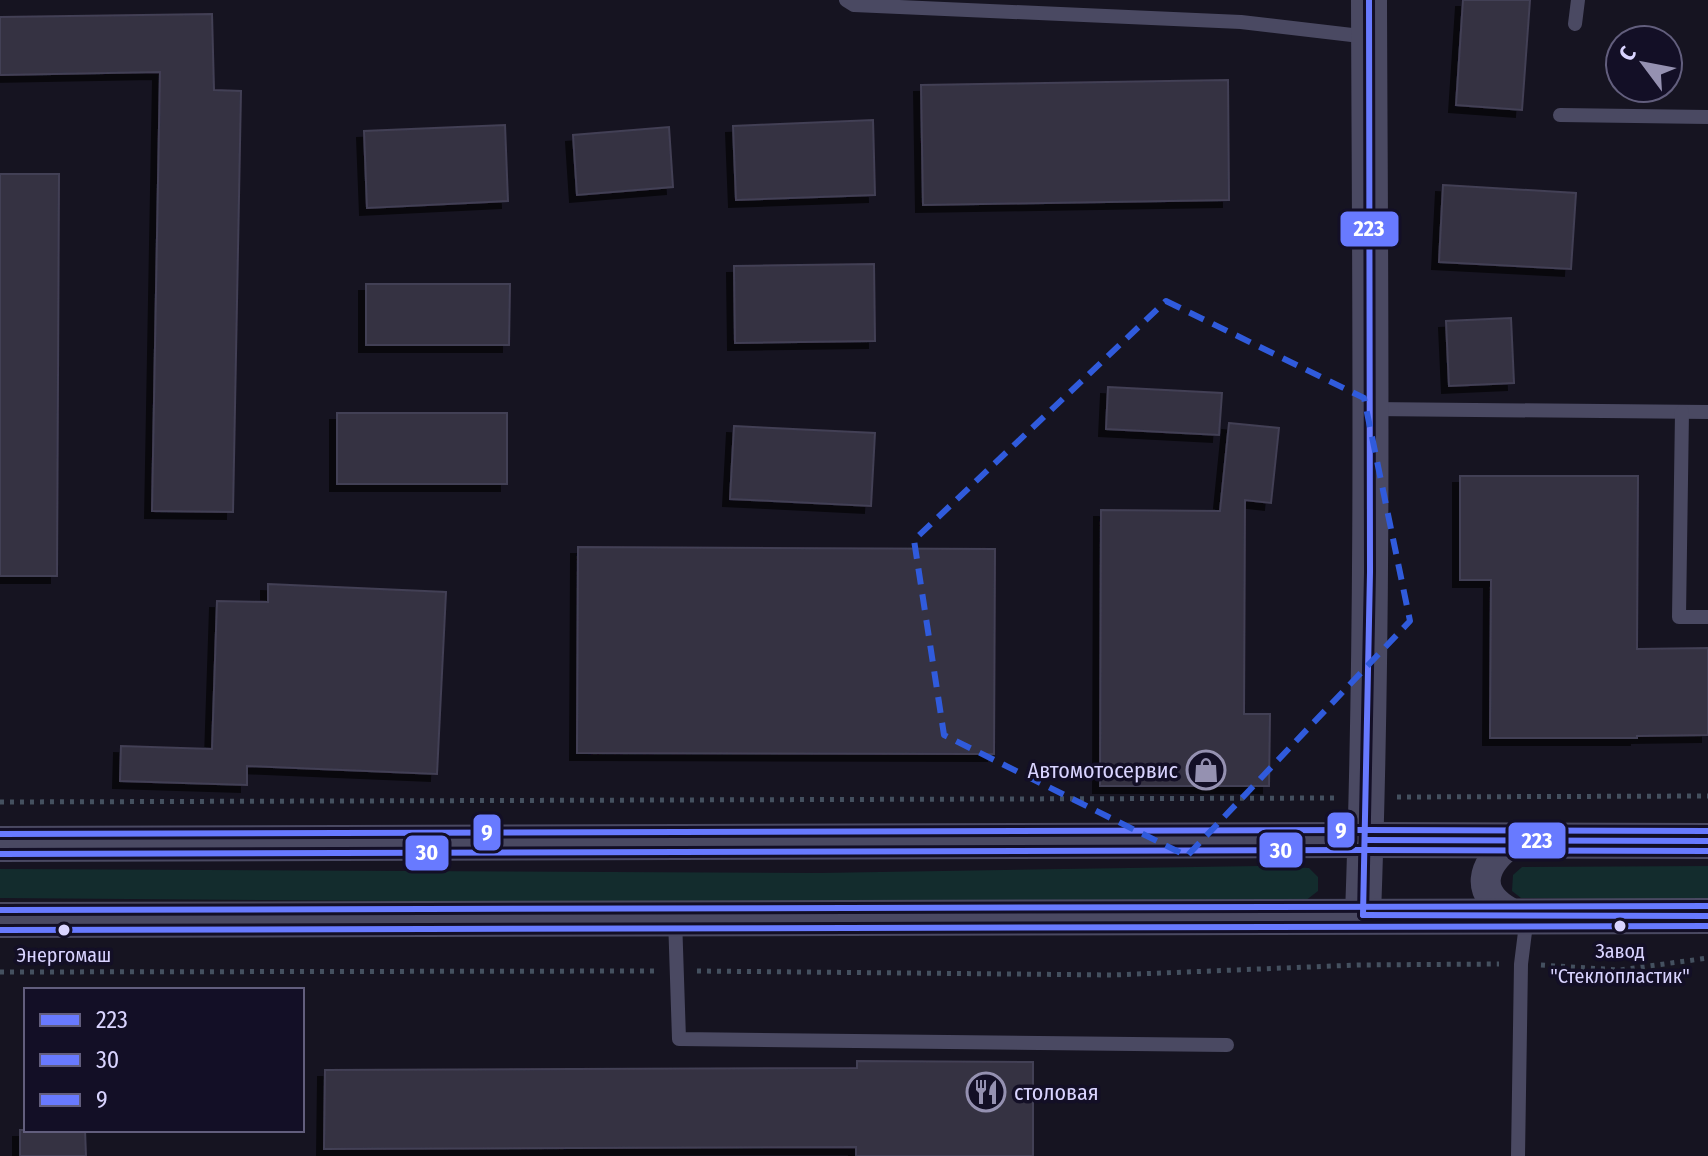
<svg xmlns="http://www.w3.org/2000/svg" width="1708" height="1156" font-family="'Fira Sans Condensed',sans-serif">
	<style>
		.green { fill: #132c2d }
		.building { fill: #343243; stroke: #433f54; stroke-width: 2; filter: url(#shadow) }
		.lines { fill: none; stroke-linecap: round; stroke-linejoin: round }
		.path { stroke: #44505f; stroke-width: 5; stroke-dasharray: 4 6; stroke-linecap: butt }
		.service { stroke: #4a4962; stroke-width: 14 }
		.minor { stroke: #4a4962; stroke-width: 30 }
		.tertiary { stroke: #4a4962; stroke-width: 36 }
		.bus-1-casing { stroke: #130f26; stroke-width: 12 }
		.bus-2-casing { stroke: #130f26; stroke-width: 12 }
		.bus-3-casing { stroke: #130f26; stroke-width: 12 }
		.bus-1 { stroke: #687aff; stroke-width: 6 }
		.bus-2 { stroke: #687aff; stroke-width: 6 }
		.bus-3 { stroke: #687aff; stroke-width: 6 }
		.marked { fill: none; stroke: #305bdc; stroke-width: 6; stroke-dasharray: 16 10; stroke-linejoin: round }
		.bus-dot { fill: #d9d4ff; stroke: #130f26; stroke-width: 3 }
		.labels { text-anchor: middle; stroke-width: 7; stroke-linejoin: round; paint-order: stroke }
		.bus-label { font-size: 20px; fill: #d9d4ff; stroke: #130f26 }
		.poi-label { font-size: 22px; fill: #d9d4ff; stroke: #130f26; text-anchor: end }
		.line-badge { stroke: #130f26; stroke-width: 3 }
		.badge-label { font-size: 22px; text-anchor: middle; font-weight: bold; fill: #fff }
	</style>
	<defs>
		<filter id="shadow"><feDropShadow dx="-7" dy="7" stdDeviation="0" flood-color="#0009"/></filter>
	</defs>
	<rect width="100%" height="100%" fill="#161421"/>
	<!-- green -->
	<g class="green">
		<path d="M1259,866L1309,868L1318,877V891L1305,901H396L0,898V869L819,873Z"/>
		<path d="M1708,866V900L1521,898L1512,891L1513,875L1522,867Z"/>
	</g>
	<!-- building -->
	<g class="building">
		<path d="M1463,0H1530L1522,110L1456,105Z"/>
		<path d="M212,14L214,90L241,91L233,512L152,511L160,72L0,75V17Z"/>
		<path d="M1228,80L1229,200L923,205L921,85Z"/>
		<path d="M873,120L875,195L736,200L733,126Z"/>
		<path d="M505,125L508,201L367,208L364,131Z"/>
		<path d="M669,127L673,187L577,195L573,135Z"/>
		<path d="M0,174H59L57,576H0Z"/>
		<path d="M1443,185L1576,193L1571,269L1439,262Z"/>
		<path d="M874,264L875,341L735,343L734,266Z"/>
		<path d="M366,284H510L509,345H366Z"/>
		<path d="M1511,318L1514,383L1449,386L1446,321Z"/>
		<path d="M1108,387L1222,393L1219,435L1106,429Z"/>
		<rect x="337" y="413" width="170" height="71"/>
		<path d="M1229,423L1279,428L1271,503L1245,500L1244,714H1270L1269,786H1100L1101,510L1220,511Z"/>
		<path d="M734,426L875,433L871,506L730,499Z"/>
		<path d="M1460,476H1638L1637,649L1708,648V735L1637,736V738H1490L1491,580H1460Z"/>
		<path d="M578,547L995,549L994,754L577,753Z"/>
		<path d="M268,584L446,592L437,774L247,766V785L120,781L121,746L212,749L217,601L268,602Z"/>
		<path d="M857,1061L1033,1062V1156H856V1147L324,1149L325,1070L857,1068Z"/>
		<path d="M20,1130H85L86,1156H20Z"/>
	</g>
	<g class="lines">
		<!-- path -->
		<g class="path">
			<path d="M1397,797L1708,796"/>
			<path d="M0,802L1335,798"/>
			<path d="M1541,965L1620,970L1708,958"/>
			<path d="M697,971L1113,975L1357,965L1499,964"/>
			<path d="M0,972L655,971"/>
		</g>
		<!-- service -->
		<g class="service">
			<path d="M846,0L854,5L1241,22L1369,37"/>
			<path d="M1575,24L1578,0"/>
			<path d="M1560,115L1708,117"/>
			<path d="M1371,409L1708,412"/>
			<path d="M1682,412L1679,617H1708"/>
			<path d="M675,918L679,1039L1227,1045"/>
			<path d="M1518,1156L1521,964L1527,916"/>
		</g>
		<!-- minor -->
		<path class="minor" d="M1515,915C1472,894 1480,865 1515,840"/>
		<!-- tertiary -->
		<g class="tertiary">
			<path d="M0,844L1366,840L1708,841"/>
			<path d="M1363,915C1374,610 1370,305 1369,0"/>
			<path d="M0,920L1708,916"/>
		</g>
		<defs>
			<g id="bus-1">
				<path d="M1366,840L1708,841"/>
				<path d="M1363,915L1370,572L1369,0"/>
				<path d="M1363,915L1708,916"/>
			</g>
			<g id="bus-2">
				<path d="M0,854L1366,850L1708,851"/>
				<path d="M0,930L1708,926"/>
			</g>
			<g id="bus-3">
				<path d="M0,834L1366,830L1708,831"/>
				<path d="M0,910L1708,906"/>
			</g>
		</defs>
		<!-- bus-1 casing -->
		<use href="#bus-1" class="bus-1-casing"/>
		<!-- bus-2 casing -->
		<use href="#bus-2" class="bus-2-casing"/>
		<!-- bus-3 casing -->
		<use href="#bus-3" class="bus-3-casing"/>
		<!-- bus-1 -->
		<use href="#bus-1" class="bus-1"/>
		<!-- bus-2 -->
		<use href="#bus-2" class="bus-2"/>
		<!-- bus-3 -->
		<use href="#bus-3" class="bus-3"/>
	</g>
	<!-- marked area -->
	<path class="marked" d="M1166,301L1364,398L1410,621L1187,856L944,735L914,540Z"/>
	<!-- icons -->
	<defs>
		<symbol id="shop-ring" viewBox="-11 -11 22 22"><circle r="9.5" fill="#130f26" stroke="#9591b1" stroke-width="1.5"/><path d="M-5-2.5h2.3a2.7 3.5 0 0 1 5.4 0H5L5.5 6h-11ZM-1.5-2.5h3a1.5 2.3 0 0 0-3 0Z" fill="#9591b1"/></symbol>
		<symbol id="restaurant-ring" viewBox="-11 -11 22 22"><circle r="9.5" fill="#130f26" stroke="#9591b1" stroke-width="1.5"/><path d="M-5-6h1v4h1v-4h1v4h1v-4h1v5L-1.5 .5V6h-2V.5L-5-1ZM5-6V6H3V1.5H1.5Q1.5-4 5-6Z" fill="#9591b1"/></symbol>
	</defs>
	<g fill-rule="evenodd">
		<use href="#shop-ring" x="1184" y="748" width="44" height="44"/>
		<use href="#restaurant-ring" x="964" y="1070" width="44" height="44"/>
	</g>
	<!-- markers -->
	<g class="bus-dot">
		<circle cx="1620" cy="926" r="7"/>
		<circle cx="64" cy="930" r="7"/>
	</g>
	<g class="labels">
		<!-- bus labels -->
		<g class="bus-label">
			<text x="1620" y="958">Завод<tspan x="1620" dy="25">"Стеклопластик"</tspan></text>
			<text x="64" y="962">Энергомаш</text>
		</g>
		<!-- poi labels -->
		<g class="poi-label">
			<text x="1178" y="778">Автомотосервис</text>
			<text x="1014" y="1100" text-anchor="start">столовая</text>
		</g>
	</g>
	<g class="line-badge">
		<rect x="1339" y="210" width="61" height="38" rx="8" fill="#687aff"/>
		<rect x="1326" y="811" width="30" height="38" rx="8" fill="#687aff"/>
		<rect x="472" y="813" width="30" height="39" rx="8" fill="#687aff"/>
		<rect x="1507" y="821" width="60" height="39" rx="8" fill="#687aff"/>
		<rect x="1258" y="831" width="46" height="38" rx="8" fill="#687aff"/>
		<rect x="404" y="834" width="46" height="38" rx="8" fill="#687aff"/>
	</g>
	<g class="badge-label">
		<text x="1369" y="236">223</text>
		<text x="1341" y="838">9</text>
		<text x="487" y="840">9</text>
		<text x="1537" y="848">223</text>
		<text x="1281" y="858">30</text>
		<text x="427" y="860">30</text>
	</g>
	<!-- legend -->
	<rect x="24" y="988" width="280" height="144" fill="#130f26" stroke="#625e7d" stroke-width="2"/>
	<rect x="40" y="1014" width="40" height="12" fill="#687aff" stroke="#625e7d" stroke-width="2"/>
	<text x="96" y="1028" font-size="24" fill="#d9d4ff">223</text>
	<rect x="40" y="1054" width="40" height="12" fill="#687aff" stroke="#625e7d" stroke-width="2"/>
	<text x="96" y="1068" font-size="24" fill="#d9d4ff">30</text>
	<rect x="40" y="1094" width="40" height="12" fill="#687aff" stroke="#625e7d" stroke-width="2"/>
	<text x="96" y="1108" font-size="24" fill="#d9d4ff">9</text>
	<!-- north arrow -->
	<g transform="translate(1644 64) rotate(302)"><circle r="38" fill="#130f26" stroke="#625e7d" stroke-width="2"/>
	<path d="M0-6L14 30L0 20L-14 30Z" fill="#9591b1"/>
	<text y="-12" font-size="22" font-weight="bold" text-anchor="middle" fill="#d9d4ff">С</text>
	</g>
</svg>
